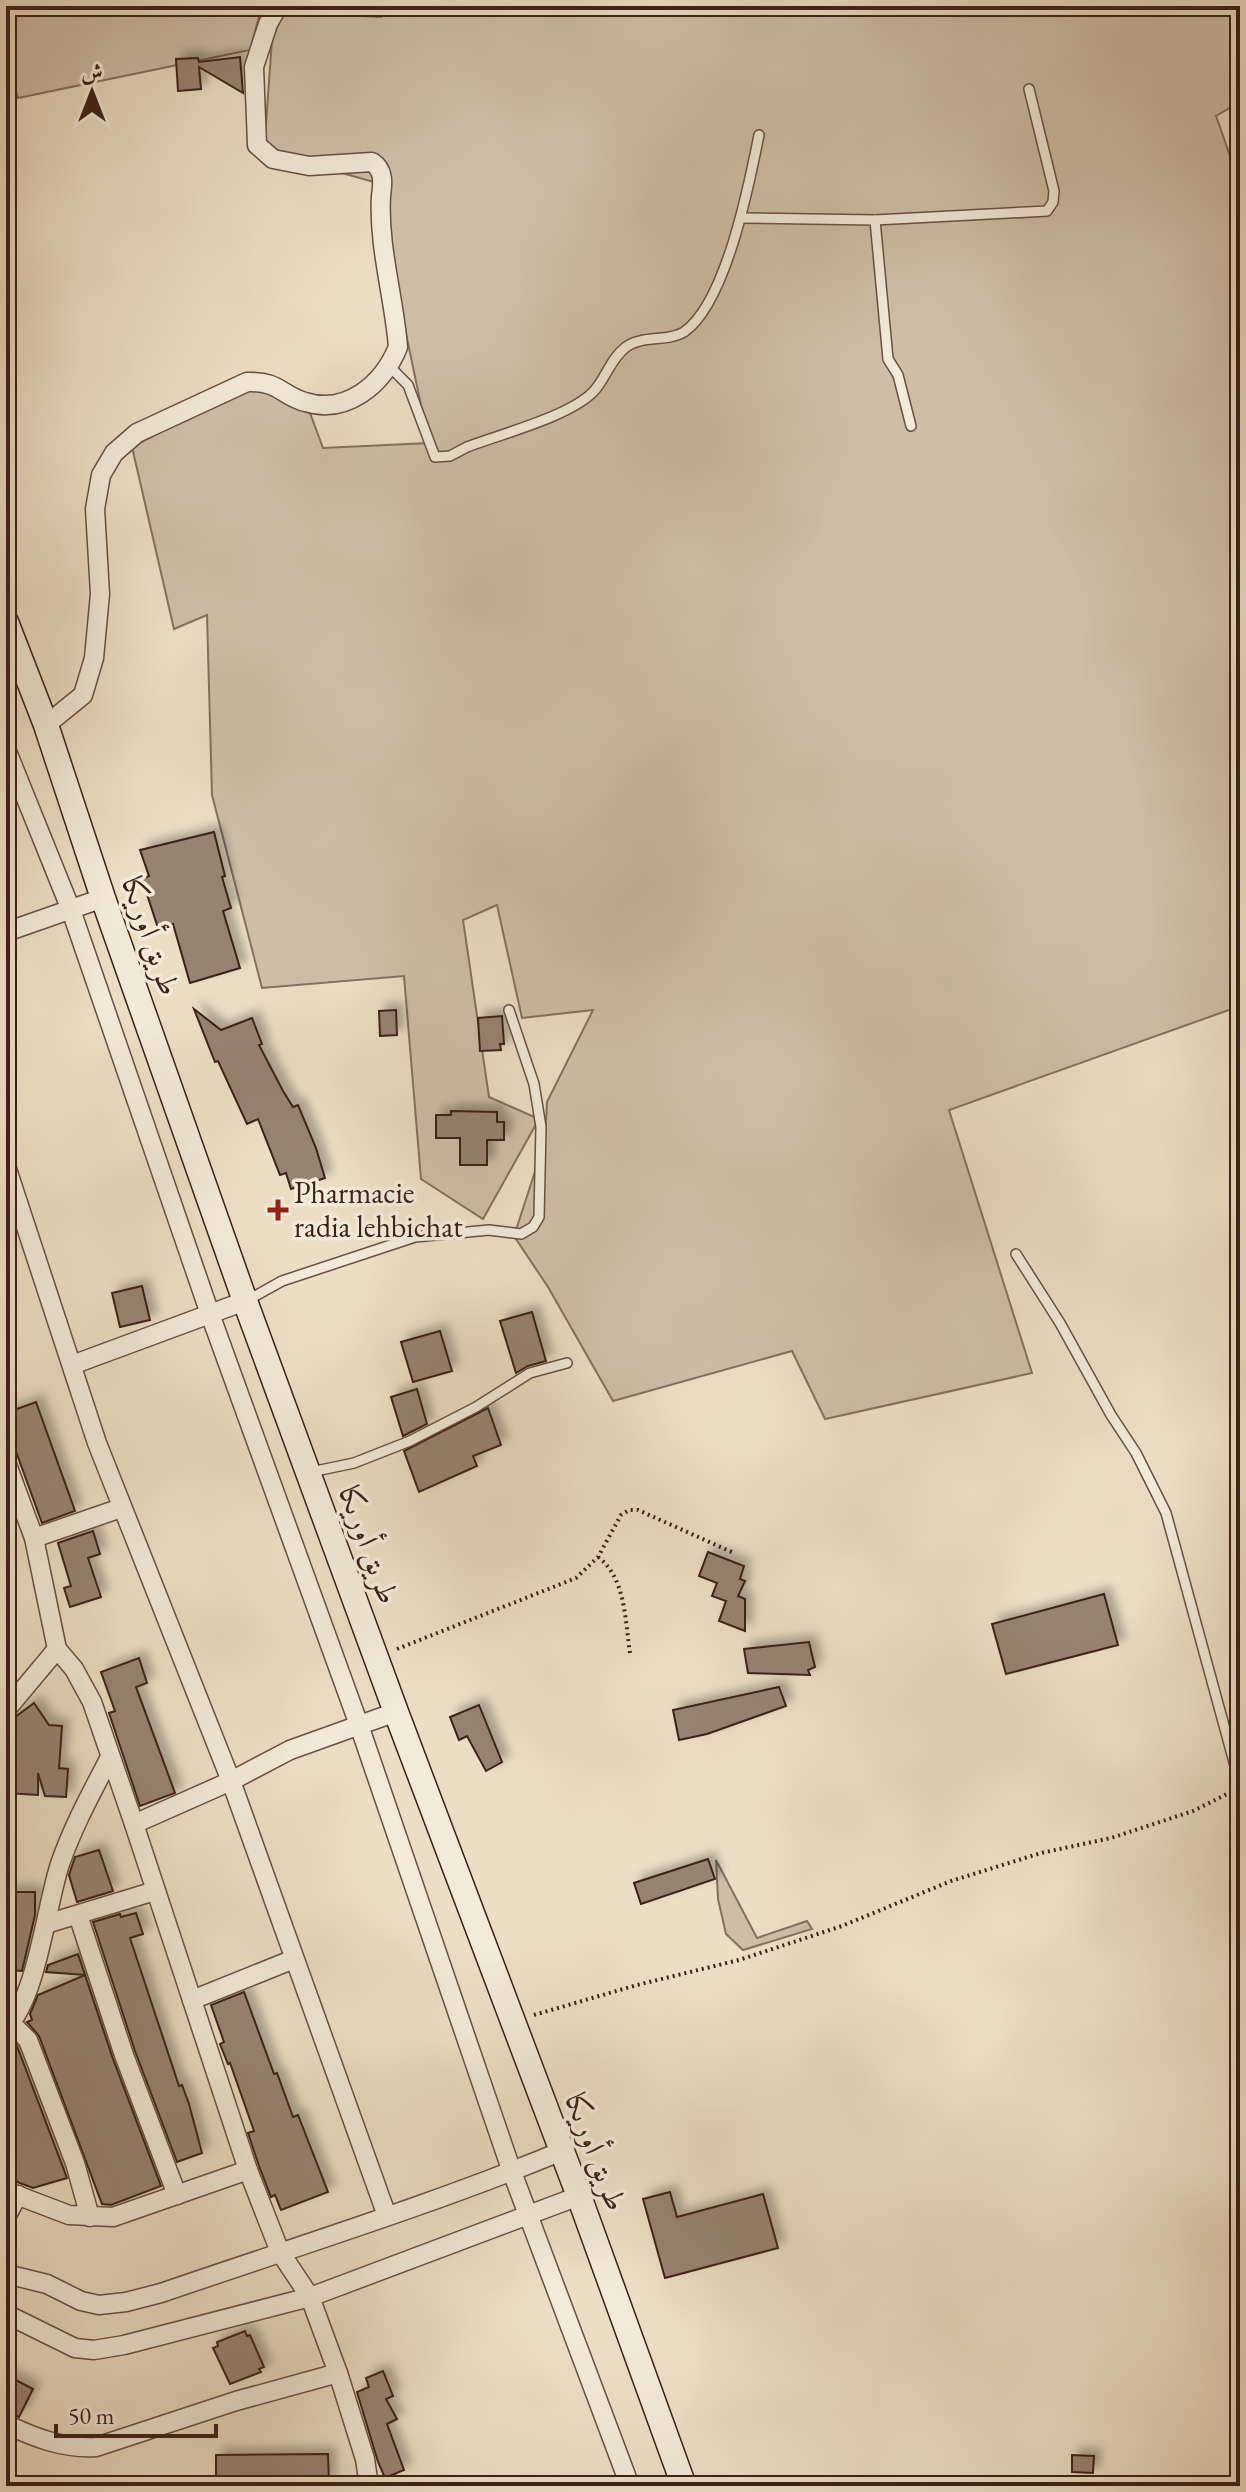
<svg xmlns="http://www.w3.org/2000/svg" width="1246" height="2492" font-family="'EB Garamond',Amiri,serif">
	<style>
		.green { fill: #cebea8; stroke: #847060; stroke-width: 2 }
		.building { fill: #978372; stroke: #3b2118; stroke-width: 2; filter: url(#shadow) }
		.lines { fill: none; stroke-linecap: round; stroke-linejoin: round }
		.lane-casing { stroke: #675043; stroke-width: 12 }
		.street-casing { stroke: #675043; stroke-width: 21 }
		.secondary-casing { stroke: #3b2118; stroke-width: 27 }
		.path { stroke: #3b2118; stroke-width: 4; stroke-dasharray: 2 4; stroke-linecap: butt }
		.lane { stroke: #f3ead9; stroke-width: 9 }
		.street { stroke: #f3ead9; stroke-width: 18 }
		.secondary { stroke: #f3ead9; stroke-width: 24 }
		.poi-dot { fill: #8f2418; stroke: #f3ead9; stroke-width: 3 }
		.labels { text-anchor: middle; stroke-width: 7; stroke-linejoin: round; paint-order: stroke }
		.street-label { font-size: 30px; fill: #3b2118; stroke: #f3ead9 }
		.poi-label { font-size: 30px; fill: #3b2118; stroke: #f3ead9; text-anchor: start }
	</style>
	<defs>
		<filter id="shadow"><feDropShadow dx="7" dy="-7" stdDeviation="4" flood-color="#0004"/></filter>
	</defs>
	<rect width="100%" height="100%" fill="#ecdec5"/>
	<filter id="stains"><feTurbulence type="fractalNoise" baseFrequency=".0025" numOctaves="4"/><feColorMatrix values="0 0 0 0 .2 0 0 0 0 .09 0 0 0 0 .02 0 0 0 .5 -.17"/></filter>
	<radialGradient id="worn" r=".72"><stop offset=".6" stop-color="#630" stop-opacity="0"/><stop offset="1" stop-color="#630" stop-opacity=".3"/></radialGradient>
	<!-- green -->
	<g class="green">
		<path d="M6,6H262L250,50L18,98L6,54Z"/>
		<path d="M379,6H1240V102L1216,116L1240,184V1006L949,1110L1032,1373L825,1419L792,1351L613,1401L548,1287L514,1236L545,1141L547,1102L593,1010L522,1018L497,905L463,920L489,1097L539,1119L483,1219L421,1179L404,976L262,988L212,795L207,615L174,629L132,447L250,385L310,413L323,448L429,443L374,182L264,151L274,12L381,17Z"/>
		<path d="M716,1860L757,1938L807,1921L812,1929L743,1950L726,1934L718,1899Z"/>
	</g>
	<!-- building -->
	<g class="building">
		<path d="M240,57L243,93L199,67L201,89L178,91L176,59L198,58L199,62Z"/>
		<path d="M214,832L225,876L222,877L231,908L223,911L240,968L190,983L173,924L158,928L142,879L149,876L140,850Z"/>
		<path d="M194,1009L221,1030L252,1018L262,1044L259,1045L283,1091L293,1107L298,1105L316,1148L325,1178L291,1189L286,1173L280,1175L258,1119L247,1124L218,1061L215,1062Z"/>
		<path d="M396,1010L397,1035L380,1036L379,1011Z"/>
		<path d="M502,1016L504,1044H500L501,1050L480,1051L478,1018Z"/>
		<path d="M451,1111L497,1112V1122H504V1140H487V1165H460V1138H436V1115H451Z"/>
		<path d="M142,1286L150,1320L120,1327L112,1293Z"/>
		<path d="M532,1312L546,1361L528,1366L516,1373L500,1321Z"/>
		<path d="M440,1331L452,1371L413,1382L401,1342Z"/>
		<path d="M417,1389L427,1424L403,1436L391,1397Z"/>
		<path d="M36,1402L75,1511L42,1523L6,1424V1413Z"/>
		<path d="M488,1408L501,1445L473,1456L477,1466L419,1492L404,1451Z"/>
		<path d="M93,1531L100,1554L88,1558L101,1597L70,1607L64,1588L71,1586L58,1543Z"/>
		<path d="M708,1552L744,1566L740,1579L745,1581L738,1596L745,1599V1631L719,1621L726,1601L712,1596L717,1583L699,1576Z"/>
		<path d="M1104,1594L1118,1645L1006,1674L992,1624Z"/>
		<path d="M809,1642L815,1667L808,1670L810,1675L748,1673L744,1649Z"/>
		<path d="M139,1658L147,1683L136,1687L175,1793L140,1806L109,1713L115,1711L101,1672Z"/>
		<path d="M779,1687L786,1706L707,1734L679,1740L673,1710Z"/>
		<path d="M34,1703L49,1725L62,1726L59,1768L68,1769L66,1797L45,1796L38,1773V1795L6,1793V1732L10,1731V1721Z"/>
		<path d="M479,1705L502,1762L486,1771L467,1736L459,1740L450,1717Z"/>
		<path d="M99,1850L113,1891L77,1902L69,1875L75,1857Z"/>
		<path d="M708,1859L715,1879L641,1904L634,1883Z"/>
		<path d="M6,1892H35V1915L22,1971L6,1970Z"/>
		<path d="M136,1913L143,1934L130,1938L179,2086L182,2085L189,2104L202,2153L177,2162L135,2051L93,1922L120,1914L121,1917Z"/>
		<path d="M78,1954L85,1975L46,1972L48,1965Z"/>
		<path d="M85,1975L113,2059L161,2186L111,2205L102,2204L39,2036L27,2022L32,2020L30,2014L38,1995Z"/>
		<path d="M244,1992L274,2074L277,2073L293,2117L298,2115L328,2192L281,2210L275,2195L271,2197L259,2166L248,2133L254,2131L230,2063L228,2064L220,2044L224,2042L211,2005Z"/>
		<path d="M17,2046L67,2178L33,2188L17,2182L13,2169L6,2171V2049Z"/>
		<path d="M670,2192L677,2217L763,2194L778,2248L665,2278L643,2199Z"/>
		<path d="M245,2331L247,2336L250,2335L264,2367L259,2369L261,2372L230,2384L213,2348L218,2346L217,2342Z"/>
		<path d="M383,2371L393,2396L386,2399L397,2419L387,2424L404,2470L385,2478L378,2462L357,2392L369,2387L366,2378Z"/>
		<path d="M6,2375L33,2389L19,2417L6,2412Z"/>
		<path d="M328,2454L329,2483L216,2485V2455Z"/>
		<path d="M1072,2455L1094,2456L1093,2473L1072,2472Z"/>
	</g>
	<g class="lines">
		<defs>
			<g id="lane">
				<path d="M741,218L875,220L1047,211L1053,202L1054,191L1029,89"/>
				<path d="M875,220L888,359L898,375L911,426"/>
				<path d="M390,367L408,385L435,457L450,456L467,447C501,434 571,416 594,391C606,378 611,358 626,347C642,335 668,342 684,332C726,303 749,185 759,135"/>
				<path d="M1016,1254L1060,1323L1111,1415L1136,1453L1166,1513L1240,1784"/>
				<path d="M248,1300L282,1281L415,1237L489,1230L521,1234L533,1227L539,1217L541,1127L534,1084L509,1010"/>
				<path d="M311,1472L354,1463L410,1441L476,1407L530,1373L567,1363"/>
			</g>
			<g id="street">
				<path d="M46,725L83,695L94,658L100,594L95,509L101,475L114,453L137,433L247,382C280,381 280,395 305,402C347,415 383,384 398,347C394,297 378,246 381,196C383,182 384,170 372,162L309,166L273,159L257,145L254,67L268,24L278,6"/>
				<path d="M6,749L71,910L210,1314L359,1725L512,2172L630,2486"/>
				<path d="M6,932L103,898"/>
				<path d="M6,1166L97,1443L231,1781L387,2216"/>
				<path d="M72,1365L245,1301"/>
				<path d="M6,1462L34,1538"/>
				<path d="M57,1649L74,1669L92,1702L134,1824L248,2170L280,2252L310,2297L338,2373"/>
				<path d="M6,1710L57,1649L34,1538L121,1508"/>
				<path d="M134,1824L231,1781L290,1750L396,1712"/>
				<path d="M78,1915L124,2055L177,2195"/>
				<path d="M46,1924L155,1891"/>
				<path d="M192,2000L294,1959"/>
				<path d="M11,2023L28,2040L75,2163L90,2217"/>
				<path d="M6,2028C37,1998 46,1906 60,1864C73,1826 92,1792 110,1757"/>
				<path d="M6,2191L69,2215L113,2217L248,2170"/>
				<path d="M6,2217L18,2195"/>
				<path d="M6,2274L47,2284L81,2301L99,2305L126,2302L161,2293C295,2247 431,2205 562,2151"/>
				<path d="M6,2314L75,2348L94,2350L124,2345L310,2297L579,2196"/>
				<path d="M6,2424C35,2438 64,2449 96,2447L236,2401L338,2373L365,2459L369,2486"/>
			</g>
			<path id="secondary" d="M6,622L46,725L103,898L245,1301L396,1712L579,2196L684,2486"/>
		</defs>
		<!-- lane casing -->
		<use href="#lane" class="lane-casing"/>
		<!-- street casing -->
		<use href="#street" class="street-casing"/>
		<!-- secondary casing -->
		<use href="#secondary" class="secondary-casing"/>
		<!-- path -->
		<g class="path">
			<path d="M598,1557C626,1578 625,1621 630,1653"/>
			<path d="M397,1649L576,1578L598,1557L621,1515L629,1510H638L734,1553"/>
			<path d="M534,2015L637,1985L739,1960L842,1926L951,1881L1041,1853L1111,1838L1193,1811L1229,1793"/>
		</g>
		<!-- lane -->
		<use href="#lane" class="lane"/>
		<!-- street -->
		<use href="#street" class="street"/>
		<!-- secondary -->
		<use href="#secondary" class="secondary"/>
	</g>
	<!-- markers -->
	<path class="poi-dot" d="M274 1198h8v8h8v8h-8v8h-8v-8h-8v-8h8z"/>
	<g class="labels">
		<!-- street labels -->
		<g class="street-label">
			<text transform="translate(151 936) rotate(71)" y="10">طريق أوريكا</text>
			<text transform="translate(369 1545) rotate(70)" y="10">طريق أوريكا</text>
			<text transform="translate(596 2152) rotate(69)" y="10">طريق أوريكا</text>
		</g>
		<!-- poi labels -->
		<g class="poi-label">
			<text x="294" y="1203">Pharmacie<tspan x="294" dy="34">radia lehbichat</tspan></text>
		</g>
	</g>
	<!-- margin -->
	<rect width="1246" height="2492" fill="none" stroke="#ecdec5" stroke-width="32"/>
	<rect x="8" y="8" width="1230" height="2476" fill="none" stroke="#3b2118" stroke-width="4"/>
	<rect x="16" y="16" width="1214" height="2460" fill="none" stroke="#3b2118" stroke-width="2"/>
	<!-- north arrow -->
	<g transform="translate(92 92)" stroke="#f3ead9" stroke-width="6" paint-order="stroke">
	<path d="M0-6L14 30L0 20L-14 30Z" fill="#3b2118"/>
	<text y="-12" font-size="22" font-weight="bold" text-anchor="middle" fill="#3b2118">ش</text>
	</g>
	<!-- scale -->
	<path d="M56 2424v12h160v-12" fill="none" stroke="#3b2118" stroke-width="4"/>
	<text x="68" y="2424" font-size="24" fill="#3b2118" stroke="#f3ead9" stroke-width="6" paint-order="stroke">50 m</text>
	<rect width="100%" height="100%" filter="url(#stains)"/>
	<rect width="100%" height="100%" fill="url(#worn)"/>
</svg>
